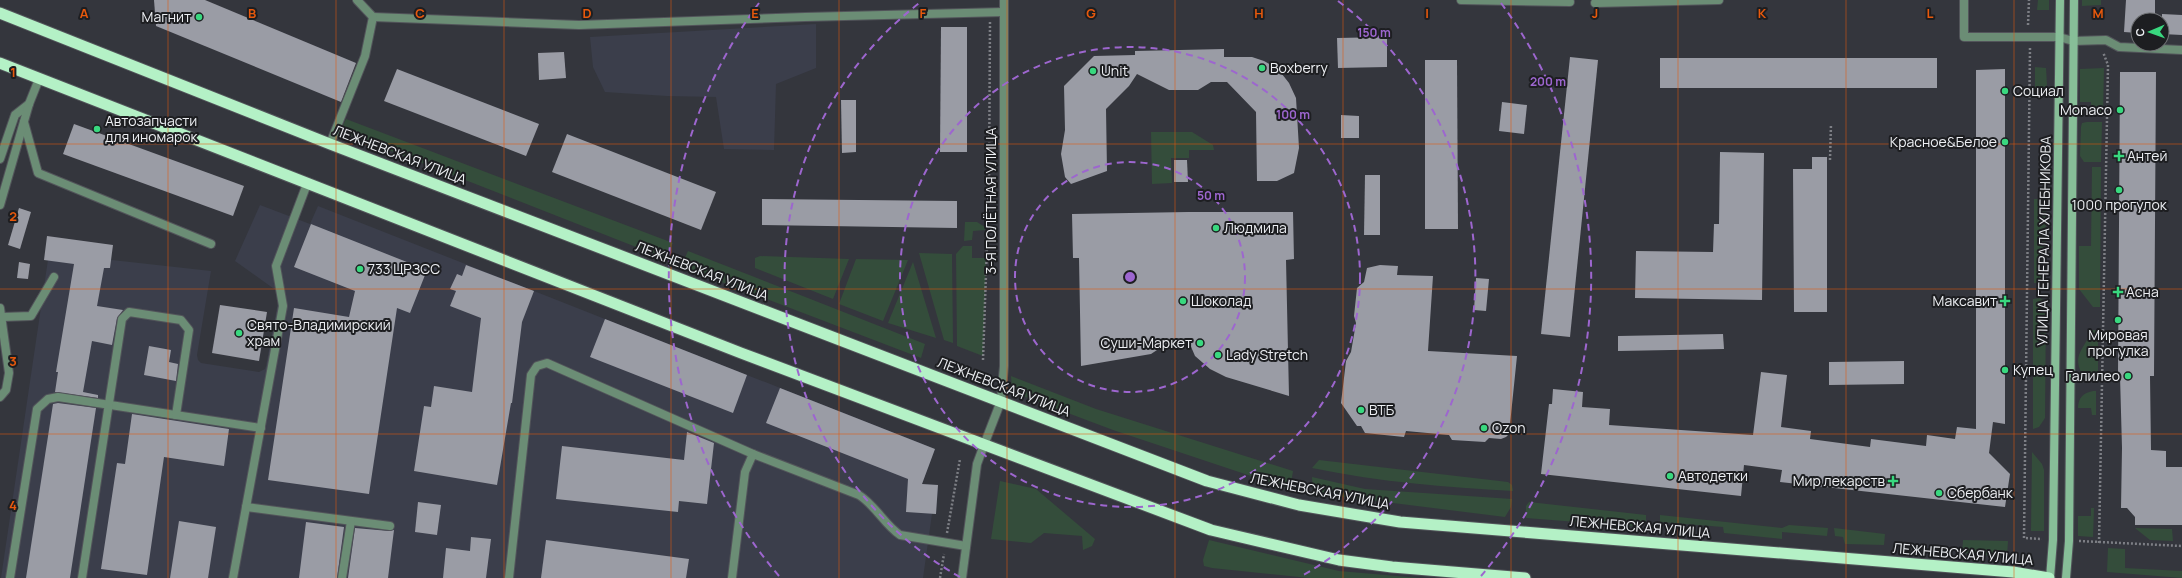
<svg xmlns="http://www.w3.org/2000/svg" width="2182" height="578" font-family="Manrope,sans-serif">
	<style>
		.built { fill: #3b3e4b }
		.green { fill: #344d3b }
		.building { fill: #9a9ca5 }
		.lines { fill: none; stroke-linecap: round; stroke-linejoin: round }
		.service-casing { stroke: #52545a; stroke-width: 10 }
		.minor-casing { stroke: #52545a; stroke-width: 10 }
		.tertiary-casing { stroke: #52545a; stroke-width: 10 }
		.secondary-casing { stroke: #52545a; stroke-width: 10 }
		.trunk-casing { stroke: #52545a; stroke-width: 13 }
		.path { stroke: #7d7f85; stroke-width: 2.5; stroke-dasharray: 2 2; stroke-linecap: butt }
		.service { stroke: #6b8d75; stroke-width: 8 }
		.minor { stroke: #6b8d75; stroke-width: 8 }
		.tertiary { stroke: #6b8d75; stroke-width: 8 }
		.secondary { stroke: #87be98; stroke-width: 8 }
		.trunk { stroke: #b4f1c6; stroke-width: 11 }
		.grid { fill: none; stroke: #e8590c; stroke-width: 1; stroke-opacity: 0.55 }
		.ring { fill: none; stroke: #9d66cf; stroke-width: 2; stroke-dasharray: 7 5 }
		.poi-dot { fill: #39d87f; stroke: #1d1e21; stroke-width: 1.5 }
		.labels { text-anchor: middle; stroke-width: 4; stroke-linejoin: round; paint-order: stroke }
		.poi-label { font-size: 14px; fill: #edeff3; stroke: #1d1e21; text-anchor: start }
		.street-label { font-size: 14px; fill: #edeff3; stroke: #1d1e21 }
		.grid-label { font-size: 13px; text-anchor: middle; font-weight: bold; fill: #e8590c; stroke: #1d1e21; stroke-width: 4; stroke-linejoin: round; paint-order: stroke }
		.centre { fill: #9d66cf; stroke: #1d1e21; stroke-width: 2 }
		.ring-label { font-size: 12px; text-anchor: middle; font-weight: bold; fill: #9d66cf; stroke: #1d1e21; stroke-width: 4; stroke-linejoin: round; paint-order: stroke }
	</style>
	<rect width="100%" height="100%" fill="#34363d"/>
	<!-- built -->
	<g class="built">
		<path d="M816,24V68L776,84L774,150L724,149L716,97L667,96L605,92L593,67L590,37Z"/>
		<path d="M260,205L310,224L318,206L935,449L922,484L938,485L936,514H932L923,578H1L49,253L211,271L197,355L198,360L201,363L259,372L265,369L266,366L279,297L277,291L235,261Z"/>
	</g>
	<!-- green -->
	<g class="green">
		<path d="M2038,0H2049V10H2037Z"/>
		<path d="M2082,0H2101V5L2082,6Z"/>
		<path d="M2035,67L2046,68L2047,85L2041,90L2035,91Z"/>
		<path d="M2104,68L2103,115H2091V102H2080V69Z"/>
		<path d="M346,119L673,243L666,256H659L340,131Z"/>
		<path d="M2087,122H2102L2101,162H2084L2080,156L2081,127L2082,123Z"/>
		<path d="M1151,132H1192L1213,145L1214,150H1189V158H1171L1172,183L1152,184Z"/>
		<path d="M2092,167H2101L2100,307H2093L2079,289V246H2091Z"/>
		<path d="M2034,199H2041L2046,204L2045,278L2041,283H2034Z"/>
		<path d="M965,222H977L985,227V230L973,231L972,240L964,241Z"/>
		<path d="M963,246H972V258H986L983,356L957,346L956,254Z"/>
		<path d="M688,251L925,344L921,358L685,268L683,262Z"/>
		<path d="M919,253L952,254L953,343L944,340Z"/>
		<path d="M760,256L849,259L833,299L755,268V258Z"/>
		<path d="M856,259L908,260L883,321L839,304Z"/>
		<path d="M913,262L936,338L888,323Z"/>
		<path d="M2040,298L2046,303L2045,418L2039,427L2033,429V299Z"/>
		<path d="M2093,330H2098V382C2085,382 2075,368 2079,355C2082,347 2089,338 2093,330Z"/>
		<path d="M1011,376L1096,409L1293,471L1290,489L1113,430L1012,392Z"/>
		<path d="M2093,391H2096V415H2092L2091,408H2078C2078,398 2083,393 2093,391Z"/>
		<path d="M2032,452L2042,464L2044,470V531H2031Z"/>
		<path d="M1319,460L1508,482L1512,485L1513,491C1445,487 1379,482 1312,468Z"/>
		<path d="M1312,477L1365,489L1512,499L1511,507L1505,517L1313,493Z"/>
		<path d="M1000,481L1036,489L1095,539L1092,546L1083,550L1082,536L1044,533L1031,543L991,539Z"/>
		<path d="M1529,502L1646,515V521L1641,527L1526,518V506Z"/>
		<path d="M2091,508H2094L2093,537L2078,536V516H2091Z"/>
		<path d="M1660,515L1782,528L1789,525L1828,528L1827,536L1782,532V539L1724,533L1723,527L1660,522Z"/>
		<path d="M1834,528L1885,534L1884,545L1845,544L1843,537L1835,536Z"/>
		<path d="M2135,528L2172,529L2173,541L2150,540Z"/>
		<path d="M1209,540L1339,571L1420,578H1309L1212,568L1204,566L1203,560Z"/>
		<path d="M1963,540L2008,541L2007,557L1962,553Z"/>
		<path d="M2108,548L2125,549V568L2182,571V578L2107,572Z"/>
	</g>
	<!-- building -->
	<g class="building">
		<path d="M154,0H205L356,63L341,102L156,26Z"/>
		<path d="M2126,0H2155V20H2138V33L2124,32Z"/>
		<path d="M2162,14L2182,15V35L2162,34Z"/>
		<path d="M941,27H967V152H940Z"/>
		<path d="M1387,37V67L1338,68L1337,38Z"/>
		<path d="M1224,49V57H1252L1264,61L1278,69L1289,83L1296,98L1299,148L1294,173L1277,181H1257L1256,112L1227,82H1211L1198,90H1169L1137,74L1129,86L1106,109L1107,171L1071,184L1065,177L1061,154L1065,130L1064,86L1094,56L1135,55V51Z"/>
		<path d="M564,52L566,78L539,80L538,53Z"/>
		<path d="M1570,57L1598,60L1570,337L1541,334Z"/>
		<rect x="1660" y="58" width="277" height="30"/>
		<path d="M1425,60H1457L1458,229H1425Z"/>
		<path d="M397,69L539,124L526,156L384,101Z"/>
		<path d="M2005,69V424L1993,422L1989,453L2010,474L2005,507L1780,482L1782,470L1744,465L1741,496L1541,474L1549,404H1552L1553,389L1583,392L1582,407L1610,409L1609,425L1753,435L1761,372L1787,375L1781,427L1811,431L1810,439L1870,447L1871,439L1926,446L1927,435L1955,439L1957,427L1976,429V70Z"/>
		<path d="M2120,72H2156L2154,376H2150L2151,450L2166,451V467H2182V525H2135V517L2127,508H2121L2122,448L2120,376H2118Z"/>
		<path d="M841,100H856V152L842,153Z"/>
		<path d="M1502,102L1527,105L1524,134L1499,131Z"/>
		<path d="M1341,115L1359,116V138H1341Z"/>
		<path d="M74,124L244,186L233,216L63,154Z"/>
		<path d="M567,134L716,192L701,230L552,172Z"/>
		<path d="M1720,152L1764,153L1762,300L1635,298L1636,251L1713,252L1714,224H1719Z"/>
		<path d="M1812,157H1827V312H1794L1793,169H1812Z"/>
		<path d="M1174,160H1187L1188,182H1174Z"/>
		<path d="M1365,175H1380V235H1364Z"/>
		<path d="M762,199L957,201V228L762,225Z"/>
		<path d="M19,208L31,212L20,249L8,245Z"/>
		<path d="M1188,212H1293L1294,259L1286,260L1289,396L1226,377L1210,369L1195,356L1189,342H1169L1151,354L1081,366L1079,258H1073L1072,214Z"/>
		<path d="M311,224L427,270L410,313L397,308L369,494L268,480L294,308L349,317L355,291L294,267Z"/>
		<path d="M47,236L113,245L110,268H104L97,306L123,310L117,318L112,345L92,341L83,392L98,395V398L55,392L58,372H56L74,264L44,260Z"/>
		<path d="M19,262L30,264L28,279L17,278Z"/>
		<path d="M466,265L534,291L522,322L512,403H511L497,485L414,471L424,406L431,407L434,386L472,392L481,318L450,306L456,291L450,289L457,274L462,276Z"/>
		<path d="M1380,265L1398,266L1397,275L1433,276L1428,351L1517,356L1509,434L1506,437L1501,439L1489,438L1485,442L1452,440L1449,435L1406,431L1404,437L1365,433L1361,426H1357L1341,403L1346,361L1351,352L1356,323L1354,316L1357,288L1364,282L1367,268Z"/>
		<path d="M1476,278L1489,279L1486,311L1474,310Z"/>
		<path d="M220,305L267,312L259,361L212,353Z"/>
		<path d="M605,319L747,375L733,413L590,357Z"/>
		<path d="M1723,334L1724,349L1618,351V336Z"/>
		<path d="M149,346L171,350L169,362L178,364L176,381L144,375Z"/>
		<path d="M1904,361V384L1829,385V362Z"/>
		<path d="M780,388L935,449L922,484L938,485L936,514L906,512L908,479L766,423Z"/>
		<path d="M58,403L96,408L70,578H26L53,404Z"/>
		<path d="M132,414L229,429L224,466L164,457L147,575L101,569L117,463L125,464Z"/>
		<path d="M687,432L714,443L707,504L679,501L678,512L556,499L562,446L684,460Z"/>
		<path d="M418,502L441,505L437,535L415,532Z"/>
		<path d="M179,521L216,527L208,578H170Z"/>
		<path d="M306,522L344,527L337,578H299Z"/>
		<path d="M355,528L389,531L394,530L388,578H348Z"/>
		<path d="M471,537L491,539L486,578H443L446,548L470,551Z"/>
		<path d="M546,540L689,559L686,578H541Z"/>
	</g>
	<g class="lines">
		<defs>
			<g id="service">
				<path d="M24,122L38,173L211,244"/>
				<path d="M0,159L15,115L29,104"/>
				<path d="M0,205L29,104L39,79"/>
				<path d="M0,308L9,373L6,390L0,397"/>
				<path d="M2,317L31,316L54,277"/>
				<path d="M246,507L390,526"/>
				<path d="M10,578L37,409L48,399L58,397L261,428"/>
				<path d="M82,578L122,319L129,312L181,320L189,330L176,415"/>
				<path d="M233,578L283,306L276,266L307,184"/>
				<path d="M342,578L351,521"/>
				<path d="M509,578L531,375L537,366L547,363L753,454L859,495C876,506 884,524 900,535L966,546"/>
				<path d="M732,578L745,472L753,454"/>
			</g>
			<g id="minor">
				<path d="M1461,0L1570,2"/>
				<path d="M1964,0V37H2059"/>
				<path d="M1595,3L1719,0"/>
				<path d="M373,17L579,25L805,17L1004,12"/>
				<path d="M2073,41L2106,40L2119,47L2182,50"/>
				<path d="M330,144L365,56L373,17L357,0"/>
				<path d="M984,445L1001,401L1004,366V0"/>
			</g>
			<g id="tertiary">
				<path d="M2059,37L2073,41"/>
				<path d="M962,578L977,464L984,445"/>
			</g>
			<g id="secondary">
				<path d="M2050,578L2053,540L2060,0"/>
				<path d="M2066,578L2069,541L2074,0"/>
			</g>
			<g id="trunk">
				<path d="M0,13L330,144L1207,481L1299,505L1400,522L2013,572L2049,578"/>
				<path d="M0,63L741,353L1211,530L1339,560L1392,567L1525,578"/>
			</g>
		</defs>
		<!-- service casing -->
		<use href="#service" class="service-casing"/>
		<!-- minor casing -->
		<use href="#minor" class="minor-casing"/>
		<!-- tertiary casing -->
		<use href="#tertiary" class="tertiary-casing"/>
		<!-- secondary casing -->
		<use href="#secondary" class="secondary-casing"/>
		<!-- trunk casing -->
		<use href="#trunk" class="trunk-casing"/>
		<!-- path -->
		<g class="path">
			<path d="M2028,25L2029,0"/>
			<path d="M2030,48L2024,538L2042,539"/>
			<path d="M1830,160L1831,124"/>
			<path d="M983,360L989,187L990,22"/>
			<path d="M947,533L960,459"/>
			<path d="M2079,541L2182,546"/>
			<path d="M2099,543L2108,65L2103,52"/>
			<path d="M940,578L944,554"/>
		</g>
		<!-- service -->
		<use href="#service" class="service"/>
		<!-- minor -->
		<use href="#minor" class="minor"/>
		<!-- tertiary -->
		<use href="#tertiary" class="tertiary"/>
		<!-- secondary -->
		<use href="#secondary" class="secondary"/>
		<!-- trunk -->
		<use href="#trunk" class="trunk"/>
	</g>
	<!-- grid -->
	<path class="grid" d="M168,0V578M336,0V578M504,0V578M671,0V578M839,0V578M1007,0V578M1175,0V578M1343,0V578M1511,0V578M1678,0V578M1846,0V578M2014,0V578M0,144H2182M0,289H2182M0,434H2182"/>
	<!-- distance rings -->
	<g class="ring">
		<circle cx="1130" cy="277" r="115"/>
		<circle cx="1130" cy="277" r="230"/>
		<path d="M960 577A345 345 0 0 1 922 1M1338 1A345 345 0 0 1 1300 577"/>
		<path d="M779 576A461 461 0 0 1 759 3M1501 3A461 461 0 0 1 1481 576"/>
	</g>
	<!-- markers -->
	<g class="poi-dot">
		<circle cx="199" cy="17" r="4"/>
		<circle cx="1262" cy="68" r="4"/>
		<circle cx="1093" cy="71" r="4"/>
		<circle cx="2005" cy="91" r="4"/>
		<circle cx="2120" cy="110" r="4"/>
		<circle cx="97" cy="129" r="4"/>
		<circle cx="2005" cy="142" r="4"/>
		<path d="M2117 150h4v4h4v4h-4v4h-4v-4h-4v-4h4z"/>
		<circle cx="2119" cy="190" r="4"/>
		<circle cx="1216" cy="228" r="4"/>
		<circle cx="360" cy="269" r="4"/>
		<path d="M2116 286h4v4h4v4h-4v4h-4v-4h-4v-4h4z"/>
		<circle cx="1183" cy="301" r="4"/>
		<path d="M2003 295h4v4h4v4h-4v4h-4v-4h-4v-4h4z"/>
		<circle cx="2118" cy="320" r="4"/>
		<circle cx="239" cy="333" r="4"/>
		<circle cx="1200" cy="343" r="4"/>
		<circle cx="1218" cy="355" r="4"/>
		<circle cx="2005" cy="370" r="4"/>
		<circle cx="2128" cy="376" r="4"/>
		<circle cx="1361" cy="410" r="4"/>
		<circle cx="1484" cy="428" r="4"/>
		<circle cx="1670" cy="476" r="4"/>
		<path d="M1891 475h4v4h4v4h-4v4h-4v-4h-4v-4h4z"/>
		<circle cx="1939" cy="493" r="4"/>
	</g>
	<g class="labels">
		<!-- poi labels -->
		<g class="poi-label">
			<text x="191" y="22" text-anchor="end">Магнит</text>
			<text x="1270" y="73">Boxberry</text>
			<text x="1101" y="76">Unit</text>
			<text x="2013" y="96">Социал</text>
			<text x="2112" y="115" text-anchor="end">Monaco</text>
			<text x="105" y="126">Автозапчасти<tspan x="105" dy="16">для иномарок</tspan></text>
			<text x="1997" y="147" text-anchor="end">Красное&amp;Белое</text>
			<text x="2127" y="161">Антей</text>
			<text x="2119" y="210" text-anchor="middle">1000 прогулок</text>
			<text x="1224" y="233">Людмила</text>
			<text x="368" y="274">733 ЦРЗСС</text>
			<text x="2126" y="297">Асна</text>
			<text x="1191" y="306">Шоколад</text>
			<text x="1997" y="306" text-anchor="end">Максавит</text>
			<text x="247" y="330">Свято-Владимирский<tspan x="247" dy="16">храм</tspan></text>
			<text x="2118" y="340" text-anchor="middle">Мировая<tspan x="2118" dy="16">прогулка</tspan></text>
			<text x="1192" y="348" text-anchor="end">Суши-Маркет</text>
			<text x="1226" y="360">Lady Stretch</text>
			<text x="2013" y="375">Купец</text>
			<text x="2120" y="381" text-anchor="end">Галилео</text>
			<text x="1369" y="415">ВТБ</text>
			<text x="1492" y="433">Ozon</text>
			<text x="1678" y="481">Автодетки</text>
			<text x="1885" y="486" text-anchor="end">Мир лекарств</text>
			<text x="1947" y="498">Сбербанк</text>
		</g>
		<!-- street labels -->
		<g class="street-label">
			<text transform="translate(400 155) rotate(21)" y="5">ЛЕЖНЕВСКАЯ УЛИЦА</text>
			<text transform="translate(991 201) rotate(-90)" y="5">3-Я ПОЛЁТНАЯ УЛИЦА</text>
			<text transform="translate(2044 241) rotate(-89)" y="5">УЛИЦА ГЕНЕРАЛА ХЛЕБНИКОВА</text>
			<text transform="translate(702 271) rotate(21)" y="5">ЛЕЖНЕВСКАЯ УЛИЦА</text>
			<text transform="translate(1004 387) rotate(21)" y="5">ЛЕЖНЕВСКАЯ УЛИЦА</text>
			<text transform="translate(1320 491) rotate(11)" y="5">ЛЕЖНЕВСКАЯ УЛИЦА</text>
			<text transform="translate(1640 527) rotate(5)" y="5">ЛЕЖНЕВСКАЯ УЛИЦА</text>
			<text transform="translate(1963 554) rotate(5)" y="5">ЛЕЖНЕВСКАЯ УЛИЦА</text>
		</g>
	</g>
	<g class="grid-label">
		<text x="84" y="18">A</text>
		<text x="252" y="18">B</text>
		<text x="420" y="18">C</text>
		<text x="587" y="18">D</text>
		<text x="755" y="18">E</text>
		<text x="923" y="18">F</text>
		<text x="1091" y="18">G</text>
		<text x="1259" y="18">H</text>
		<text x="1427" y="18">I</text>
		<text x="1595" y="18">J</text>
		<text x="1762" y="18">K</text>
		<text x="1930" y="18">L</text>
		<text x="2098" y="18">M</text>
		<text x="13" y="77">1</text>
		<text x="13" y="221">2</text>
		<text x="13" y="366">3</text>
		<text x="13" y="510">4</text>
	</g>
	<circle cx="1130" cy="277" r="6" class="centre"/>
	<g class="ring-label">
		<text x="1374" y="37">150 m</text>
		<text x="1548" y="86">200 m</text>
		<text x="1293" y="119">100 m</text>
		<text x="1211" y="200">50 m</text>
	</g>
	<!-- north arrow -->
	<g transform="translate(2150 32) rotate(268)"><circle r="19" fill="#1d1e21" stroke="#707275"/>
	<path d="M0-3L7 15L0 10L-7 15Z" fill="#39d87f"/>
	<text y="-6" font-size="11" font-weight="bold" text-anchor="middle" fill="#edeff3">С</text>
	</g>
</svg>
